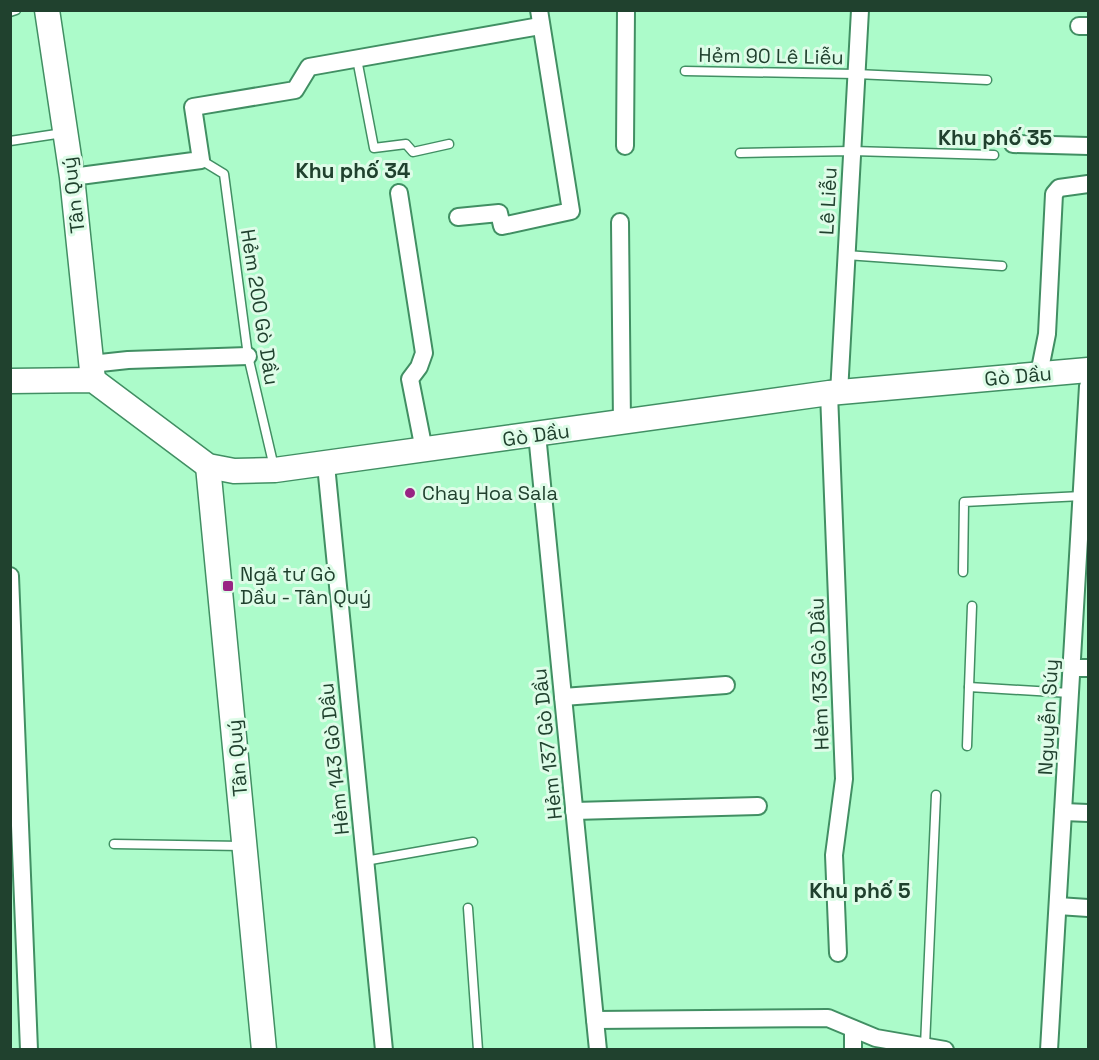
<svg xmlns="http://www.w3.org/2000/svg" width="1099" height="1060" font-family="'Space Grotesk',sans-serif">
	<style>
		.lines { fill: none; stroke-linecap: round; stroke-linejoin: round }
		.lane-casing { stroke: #418f63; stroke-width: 11 }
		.street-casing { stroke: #418f63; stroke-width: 20 }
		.secondary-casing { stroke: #418f63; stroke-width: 27 }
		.lane { stroke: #fff; stroke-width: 8 }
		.street { stroke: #fff; stroke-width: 16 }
		.secondary { stroke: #fff; stroke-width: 24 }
		.poi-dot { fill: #982583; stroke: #defce8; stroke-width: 2 }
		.labels { text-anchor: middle; stroke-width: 6; stroke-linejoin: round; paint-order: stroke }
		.street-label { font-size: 20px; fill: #20412e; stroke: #defce8 }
		.poi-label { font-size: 20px; fill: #20412e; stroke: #defce8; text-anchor: start }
		.neighbourhood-label { font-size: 21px; font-weight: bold; fill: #20412e; stroke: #defce8 }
	</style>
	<rect width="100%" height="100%" fill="#acfbca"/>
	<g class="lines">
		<defs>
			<g id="lane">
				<path d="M10,12L16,10"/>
				<path d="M357,59L374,148L406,144L413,152L449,144"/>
				<path d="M685,71L856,74L987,80"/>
				<path d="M10,141L63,133"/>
				<path d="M740,153L852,151L994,155"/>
				<path d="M201,160L224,174L248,356L274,467"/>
				<path d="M846,255L1002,266"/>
				<path d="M963,572L964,502L1082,496"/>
				<path d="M969,687L972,606"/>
				<path d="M967,746L969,687L1070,693"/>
				<path d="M114,844L242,846"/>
				<path d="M365,861L473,842"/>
				<path d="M468,908L478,1050"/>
				<path d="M925,1046L936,795"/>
			</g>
			<g id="street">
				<path d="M1079,26H1088"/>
				<path d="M1013,144L1088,146"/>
				<path d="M625,146L626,10"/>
				<path d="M72,177L201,160L193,107L295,90L309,67L540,26"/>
				<path d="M399,193L424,353L419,367L410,379L424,450"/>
				<path d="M458,217L499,213L502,226L571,211L539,10"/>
				<path d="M620,222L622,423"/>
				<path d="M91,364L128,360L248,356"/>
				<path d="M1039,374L1047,334L1054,194L1059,188L1088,184"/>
				<path d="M829,393L844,779L834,855L838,953"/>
				<path d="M839,393L860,10"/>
				<path d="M537,434L598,1050"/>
				<path d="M326,465L384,1050"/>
				<path d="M10,576L29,1050"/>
				<path d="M1072,668H1088"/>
				<path d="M563,697L726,685"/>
				<path d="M574,811L758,806"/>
				<path d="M1063,812L1088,813"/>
				<path d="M1058,906L1088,908"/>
				<path d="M595,1020L828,1018L876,1038L945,1050"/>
				<path d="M853,1050V1029"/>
				<path d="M1049,1050L1088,386"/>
			</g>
			<g id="secondary">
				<path d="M47,10L72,177L93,380"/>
				<path d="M10,381L93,380L208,466L234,471L275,470L829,393L1088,370"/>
				<path d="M208,466L264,1050"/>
			</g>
		</defs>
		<!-- lane casing -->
		<use href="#lane" class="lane-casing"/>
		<!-- street casing -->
		<use href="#street" class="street-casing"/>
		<!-- secondary casing -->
		<use href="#secondary" class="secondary-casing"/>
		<!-- lane -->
		<use href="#lane" class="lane"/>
		<!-- street -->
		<use href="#street" class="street"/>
		<!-- secondary -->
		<use href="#secondary" class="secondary"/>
	</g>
	<!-- markers -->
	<g class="poi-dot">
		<circle cx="410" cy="493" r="6"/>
		<rect x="222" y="580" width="12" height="12" rx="3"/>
	</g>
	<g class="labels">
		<!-- street labels -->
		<g class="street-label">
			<text transform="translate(771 56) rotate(1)" y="7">Hẻm 90 Lê Liễu</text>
			<text transform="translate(73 195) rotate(-97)" y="7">Tân Quý</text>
			<text transform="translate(828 201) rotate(-87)" y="7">Lê Liễu</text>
			<text transform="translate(260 307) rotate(81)" y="7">Hẻm 200 Gò Dầu</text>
			<text transform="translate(1018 376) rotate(-5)" y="7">Gò Dầu</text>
			<text transform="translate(536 435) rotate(-8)" y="7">Gò Dầu</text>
			<text transform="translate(819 674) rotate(-92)" y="7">Hẻm 133 Gò Dầu</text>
			<text transform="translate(1048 717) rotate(-87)" y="7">Nguyễn Súy</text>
			<text transform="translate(547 744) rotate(-96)" y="7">Hẻm 137 Gò Dầu</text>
			<text transform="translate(237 758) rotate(-95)" y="7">Tân Quý</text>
			<text transform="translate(334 759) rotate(-96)" y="7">Hẻm 143 Gò Dầu</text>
		</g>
		<!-- poi labels -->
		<g class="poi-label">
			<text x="422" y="500">Chay Hoa Sala</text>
			<text x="240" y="581">Ngã tư Gò<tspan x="240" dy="23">Dầu - Tân Quý</tspan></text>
		</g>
		<!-- neighbourhood labels -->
		<g class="neighbourhood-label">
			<text x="995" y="145">Khu phố 35</text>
			<text x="353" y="178">Khu phố 34</text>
			<text x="860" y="898">Khu phố 5</text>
		</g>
	</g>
	<!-- border -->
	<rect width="1099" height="1060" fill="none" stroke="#20412e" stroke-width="24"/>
</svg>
